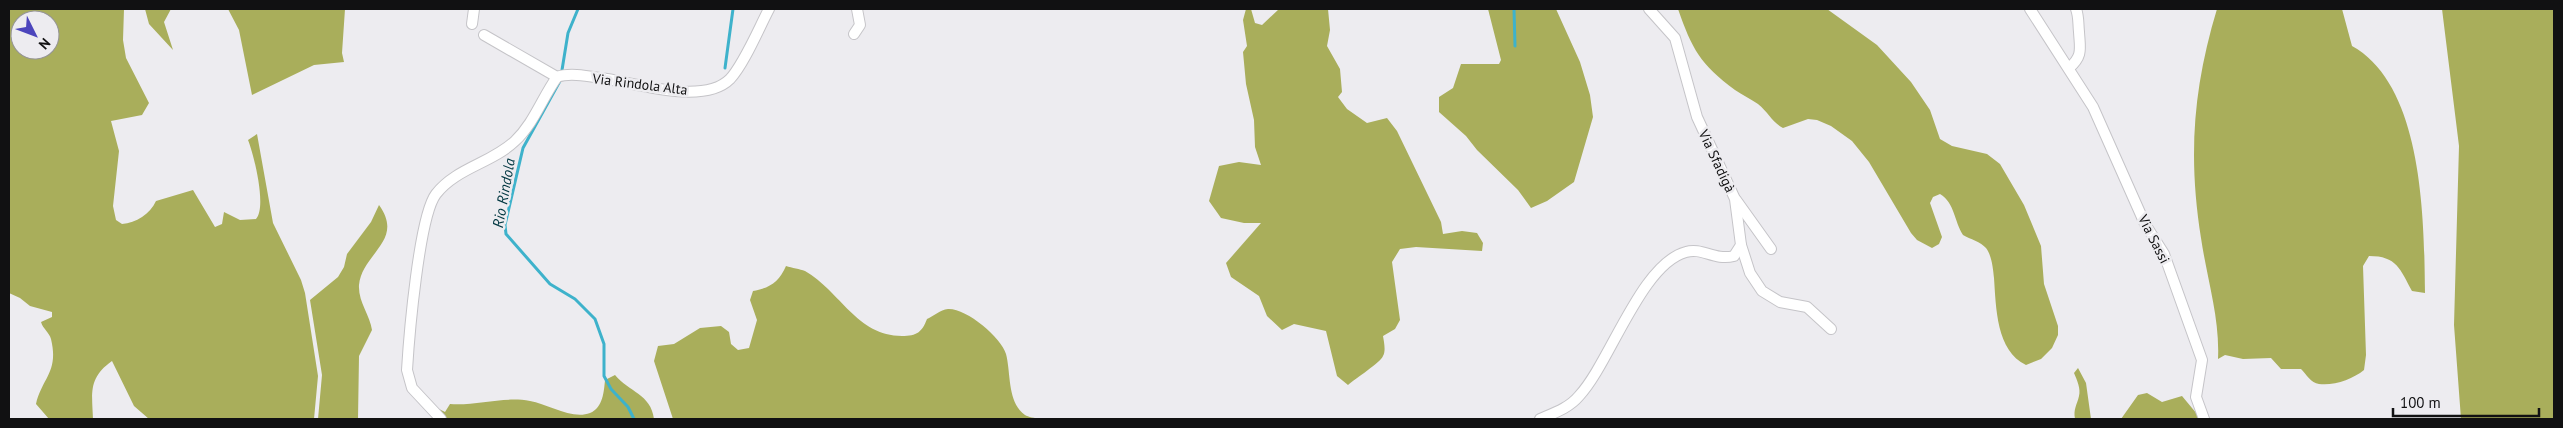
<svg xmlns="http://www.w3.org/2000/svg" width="2563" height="428" font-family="'PT Sans',sans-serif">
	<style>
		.forest { fill: #a9ae5b; fill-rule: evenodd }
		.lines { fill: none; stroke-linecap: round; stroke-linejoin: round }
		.stream { stroke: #3eb2cb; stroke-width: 3 }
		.minor-casing { stroke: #c5c4c8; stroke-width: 12 }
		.minor { stroke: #fff; stroke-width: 10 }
		.labels { text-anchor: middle; stroke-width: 5; stroke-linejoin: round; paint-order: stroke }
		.street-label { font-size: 14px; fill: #111112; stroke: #edecf0 }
		.water-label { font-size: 15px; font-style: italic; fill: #003741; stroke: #edecf0 }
	</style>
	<rect width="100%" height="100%" fill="#edecf0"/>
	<!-- forest -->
	<g class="forest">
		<path d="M9,9H124L123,40L126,58L149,103L142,115L111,121L119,151L113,206L116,220L122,224C136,223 150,214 156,201L193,190L215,227L222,224L224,212L240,220L256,219C267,207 254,155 248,140L257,134L273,223L301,280L305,293L318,376L314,419H149L134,406L112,361C88,378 92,393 93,419H49L36,404C42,378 59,372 51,339C49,332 43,329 41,322L52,317V312L30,306L20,298L9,293ZM20,20H50V50H20Z"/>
		<path d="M145,9H171L164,22L173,50L149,24Z"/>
		<path d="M228,9H345L342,53L344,62L314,65L252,95L239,30Z"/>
		<path d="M1246,9H1251L1255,23L1262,25L1279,9H1328L1330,30L1327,46L1340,69L1342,92L1338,97L1347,109L1367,123L1387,118L1397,131L1441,222L1443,234L1462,231L1477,233L1483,243L1482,251L1416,247L1400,249L1392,262L1400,320L1395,329L1383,336C1384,342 1386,351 1383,356C1381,362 1355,379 1348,385L1337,376L1326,331L1294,324L1282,330L1267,316L1259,296L1231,277L1226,263L1261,223H1244L1221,218L1209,201L1219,166L1239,162L1261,165L1255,147L1254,120L1246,84L1243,52L1247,46L1243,20Z"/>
		<path d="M1488,9H1556L1580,62L1590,95L1593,117L1574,182L1547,201L1531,208L1518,190L1477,150L1466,136L1439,112V97L1453,88L1461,64H1499L1501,60Z"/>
		<path d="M1678,9H1827L1877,45L1911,82L1930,110L1940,139L1952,146L1987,154L2000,164L2024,205L2041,246L2044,284L2058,326V335L2052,348L2041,359L2026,365C1996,351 1996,307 1994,278C1993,269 1992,256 1986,248C1981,242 1970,239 1963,235C1954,221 1955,203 1940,194L1933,197L1930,203L1942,237L1939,244L1932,248L1917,240L1911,233L1869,162L1852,141L1831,126L1817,120L1808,119L1783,128C1772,122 1768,112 1758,104C1751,99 1742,95 1735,90C1700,64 1692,49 1678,9Z"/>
		<path d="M2217,9H2342L2352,46C2424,86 2424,221 2425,293L2412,291C2400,269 2397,256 2369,256L2363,266L2366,355L2364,370C2353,379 2334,386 2319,384C2311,383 2306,374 2301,369H2281L2271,358L2243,359L2225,355L2218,359C2220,318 2207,279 2201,238C2188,157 2193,88 2217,9Z"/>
		<path d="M2442,9H2554V419H2461L2454,325L2459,146Z"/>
		<path d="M379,205C405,241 362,253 359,285C358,302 370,315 372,330L359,356L358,419H318L322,375L310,300L338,277L344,267L347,254L371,222Z"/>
		<path d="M786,266C792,268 800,269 805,271C840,291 857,336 902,336C917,336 922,332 927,319C934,316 940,310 948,309C966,308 1001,337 1006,354C1011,373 1007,402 1025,415C1028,417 1035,418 1040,419H673L654,361L658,346L674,344L700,328L721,326L729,332L731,344L738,350L749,348L757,320L750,300L753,291C770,288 779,282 786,266Z"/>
		<path d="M2078,368L2086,383L2091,419H2075C2073,409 2077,405 2079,396C2081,389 2077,380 2074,373Z"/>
		<path d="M615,375C629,392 651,394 654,419H444L429,404L445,412L450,404C476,406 504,396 530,401C548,404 572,420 590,413C603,408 604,391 605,380Z"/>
		<path d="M2147,393L2162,402L2182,396L2197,414L2204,419H2121L2138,395Z"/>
	</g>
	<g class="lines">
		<!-- stream -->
		<g class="stream">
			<path d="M1514,9L1515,46"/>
			<path d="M725,68L733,9"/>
			<path d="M562,70L568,33L578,9"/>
			<path d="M560,81L523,148L505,225L506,234L550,284L575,299L595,319L604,344V376L611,389L628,407L634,419"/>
		</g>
		<defs>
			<g id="minor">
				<path d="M2030,9L2093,107L2145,224L2164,254L2202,360L2196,397L2204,419"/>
				<path d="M472,24L474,9"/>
				<path d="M854,34L860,25L857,9"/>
				<path d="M484,35L557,77"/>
				<path d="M2069,68C2083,56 2080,49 2079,32C2078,23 2079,17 2076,9"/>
				<path d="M557,77C571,72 592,77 607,79C638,84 704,105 730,79C744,64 759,28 769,9"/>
				<path d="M1736,200L1771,249"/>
				<path d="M1741,245L1750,273L1762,291L1780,302L1807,307L1831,329"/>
				<path d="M441,419L412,388L407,370C409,337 419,216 436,194C456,168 492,163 515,141C534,123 542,98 557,77"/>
				<path d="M1540,419C1554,413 1569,408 1579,396C1610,363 1641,264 1686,252C1702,247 1714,261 1734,256L1741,245L1735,199L1697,117L1675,38L1649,9"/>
			</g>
		</defs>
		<!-- minor casing -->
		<use href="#minor" class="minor-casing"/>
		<!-- minor -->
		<use href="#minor" class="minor"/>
	</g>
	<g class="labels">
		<!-- street labels -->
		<g class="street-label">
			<text transform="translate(640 84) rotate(7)" y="5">Via Rindola Alta</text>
			<text transform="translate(1717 161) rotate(65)" y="5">Via Sfadigà</text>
			<text transform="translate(2154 239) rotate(63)" y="5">Via Sassi</text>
		</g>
		<!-- water labels -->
		<g class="water-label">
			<text transform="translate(504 193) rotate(-80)" y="5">Rio Rindola</text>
		</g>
	</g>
	<!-- border -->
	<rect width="2563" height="428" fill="none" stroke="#111112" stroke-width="20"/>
	<!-- north arrow -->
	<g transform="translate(35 35) rotate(132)"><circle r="24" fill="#edecf0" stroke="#959497"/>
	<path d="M0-4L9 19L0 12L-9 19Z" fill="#4c45bc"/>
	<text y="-8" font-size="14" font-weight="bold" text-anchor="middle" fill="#111112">N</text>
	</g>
	<!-- scale -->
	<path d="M2393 408v8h146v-8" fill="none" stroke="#111112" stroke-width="2.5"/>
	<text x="2400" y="408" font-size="15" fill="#111112" stroke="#edecf0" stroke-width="4" paint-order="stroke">100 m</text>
</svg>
